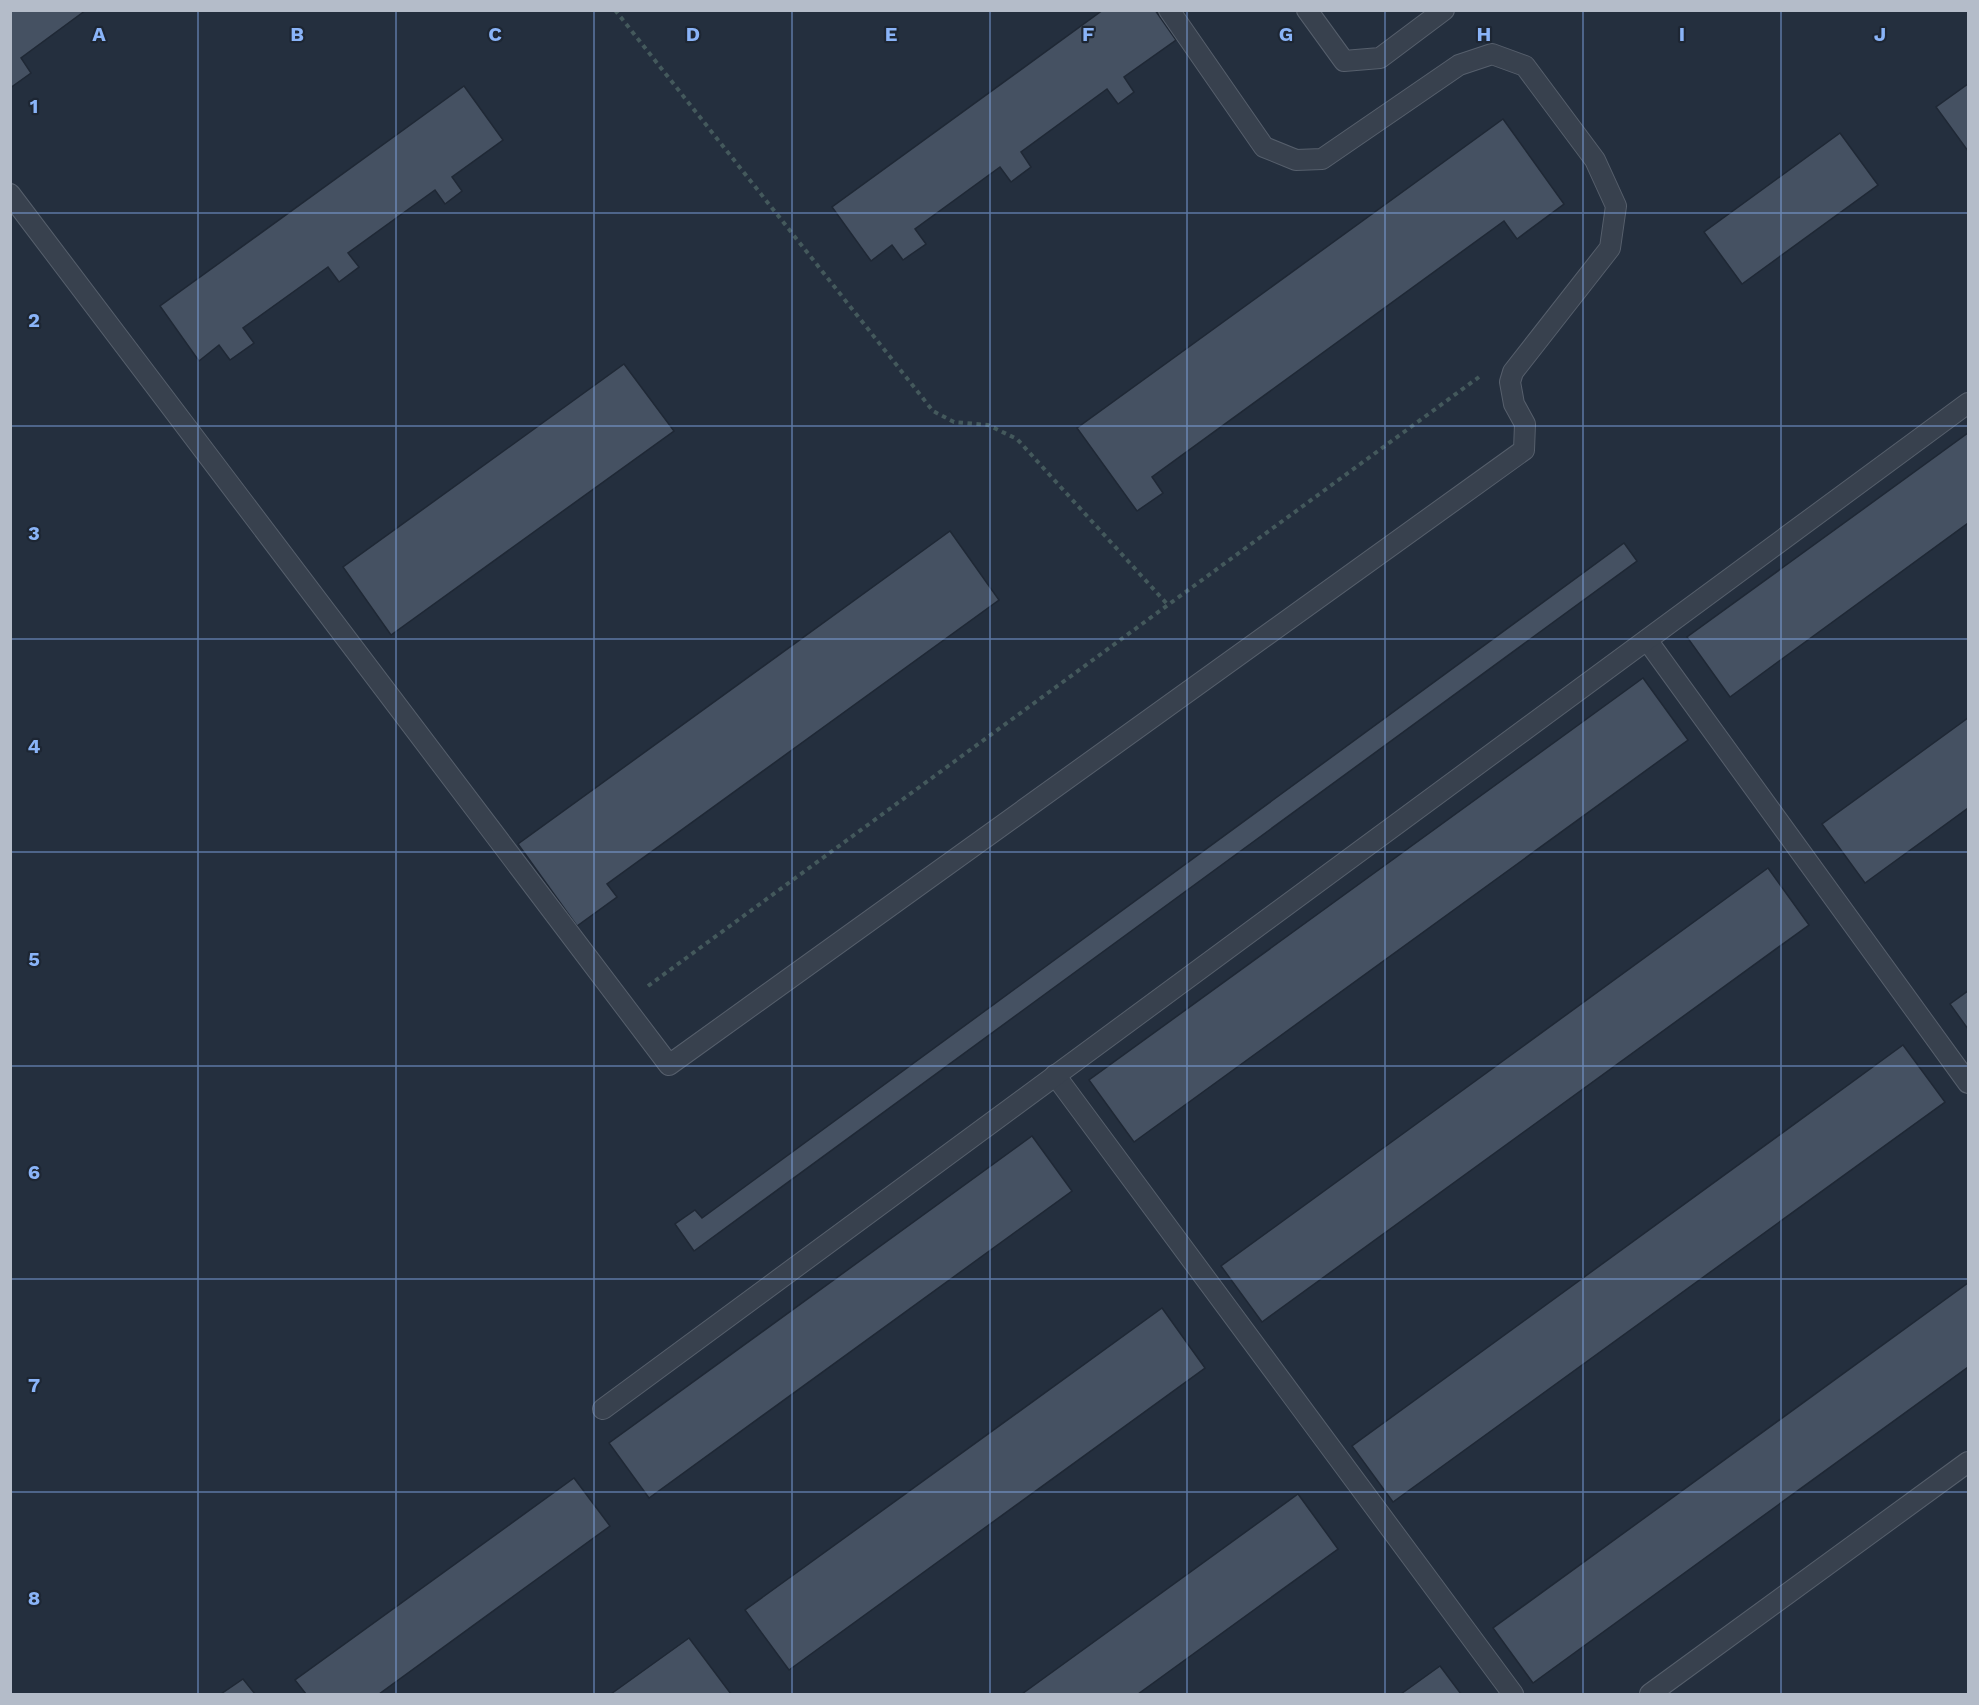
<svg xmlns="http://www.w3.org/2000/svg" width="1979" height="1705" font-family="'Work Sans',sans-serif">
	<style>
		.building { fill: #455162; stroke: #1f2835; stroke-width: 1.5 }
		.lines { fill: none; stroke-linecap: round; stroke-linejoin: round }
		.service-casing { stroke: #565f6c; stroke-width: 22 }
		.path { stroke: #44595c; stroke-width: 4; stroke-dasharray: 4.5 4.5; stroke-linecap: butt }
		.service { stroke: #38414e; stroke-width: 20 }
		.grid { fill: none; stroke: #8ab4f8; stroke-width: 1.5; stroke-opacity: 0.55 }
		.grid-label { font-size: 20px; text-anchor: middle; font-weight: bold; fill: #8ab4f8; stroke: #1d2633; stroke-width: 4.5; stroke-linejoin: round; paint-order: stroke }
	</style>
	<rect width="100%" height="100%" fill="#242f3e"/>
	<!-- building -->
	<g class="building">
		<path d="M10,10H86L21,58L31,73L10,88Z"/>
		<path d="M1103,10H1155L1176,40L1124,77L1134,92L1118,104L1107,89L1021,152L1031,167L1011,182L1000,167L915,229L926,244L903,260L892,245L871,261L832,207Z"/>
		<path d="M1968,84V151L1936,107Z"/>
		<path d="M464,86L503,140L452,177L462,191L445,204L435,190L348,253L359,267L339,282L328,267L243,328L254,343L230,360L219,345L199,361L160,306Z"/>
		<path d="M1503,119L1564,204L1517,239L1504,221L1152,477L1163,493L1137,511L1077,428Z"/>
		<path d="M1840,133L1878,185L1742,284L1704,232Z"/>
		<path d="M624,364L674,431L391,635L343,567Z"/>
		<path d="M1968,433V523L1730,697L1687,637Z"/>
		<path d="M950,531L999,600L607,884L617,897L577,926L518,844Z"/>
		<path d="M1624,543L1637,561L694,1251L675,1224L695,1210L702,1218Z"/>
		<path d="M1643,678L1688,740L1134,1142L1089,1080Z"/>
		<path d="M1968,718V808L1865,883L1822,824Z"/>
		<path d="M1768,868L1809,925L1262,1322L1221,1266Z"/>
		<path d="M1968,991V1029L1950,1004Z"/>
		<path d="M1903,1045L1945,1102L1393,1502L1352,1446Z"/>
		<path d="M1032,1136L1072,1191L649,1498L609,1443Z"/>
		<path d="M1968,1283V1367L1533,1683L1493,1628Z"/>
		<path d="M1162,1308L1205,1368L789,1670L745,1610Z"/>
		<path d="M574,1478L610,1526L379,1694H306L295,1680Z"/>
		<path d="M1298,1494L1338,1549L1138,1694H1022Z"/>
		<path d="M689,1638L731,1694H611Z"/>
		<path d="M1440,1666L1461,1694H1401Z"/>
		<path d="M243,1679L255,1694H221Z"/>
	</g>
	<g class="lines">
		<defs>
			<g id="service">
				<path d="M1307,10L1344,61L1380,58L1444,10"/>
				<path d="M10,194L669,1065L1524,450L1525,424L1514,404L1510,382L1513,372L1610,248L1616,206L1595,160L1525,66L1492,54L1459,65L1322,159L1296,160L1264,147L1169,10"/>
				<path d="M1647,640L1968,1083"/>
				<path d="M1055,1075L1513,1694"/>
				<path d="M603,1409L1968,403"/>
				<path d="M1650,1694L1968,1462"/>
			</g>
		</defs>
		<!-- service casing -->
		<use href="#service" class="service-casing"/>
		<!-- path -->
		<g class="path">
			<path d="M615,10L933,411L954,422L988,425L1017,439L1168,605"/>
			<path d="M648,986L1479,377"/>
		</g>
		<!-- service -->
		<use href="#service" class="service"/>
	</g>
	<!-- grid -->
	<path class="grid" d="M198,10V1694M396,10V1694M594,10V1694M792,10V1694M990,10V1694M1187,10V1694M1385,10V1694M1583,10V1694M1781,10V1694M10,213H1968M10,426H1968M10,639H1968M10,852H1968M10,1066H1968M10,1279H1968M10,1492H1968"/>
	<g class="grid-label">
		<text x="99" y="41">A</text>
		<text x="297" y="41">B</text>
		<text x="495" y="41">C</text>
		<text x="693" y="41">D</text>
		<text x="891" y="41">E</text>
		<text x="1088" y="41">F</text>
		<text x="1286" y="41">G</text>
		<text x="1484" y="41">H</text>
		<text x="1682" y="41">I</text>
		<text x="1880" y="41">J</text>
		<text x="34" y="113">1</text>
		<text x="34" y="327">2</text>
		<text x="34" y="540">3</text>
		<text x="34" y="753">4</text>
		<text x="34" y="966">5</text>
		<text x="34" y="1179">6</text>
		<text x="34" y="1392">7</text>
		<text x="34" y="1605">8</text>
	</g>
	<!-- border -->
	<rect width="1979" height="1705" fill="none" stroke="#b4bcc9" stroke-width="24"/>
</svg>
